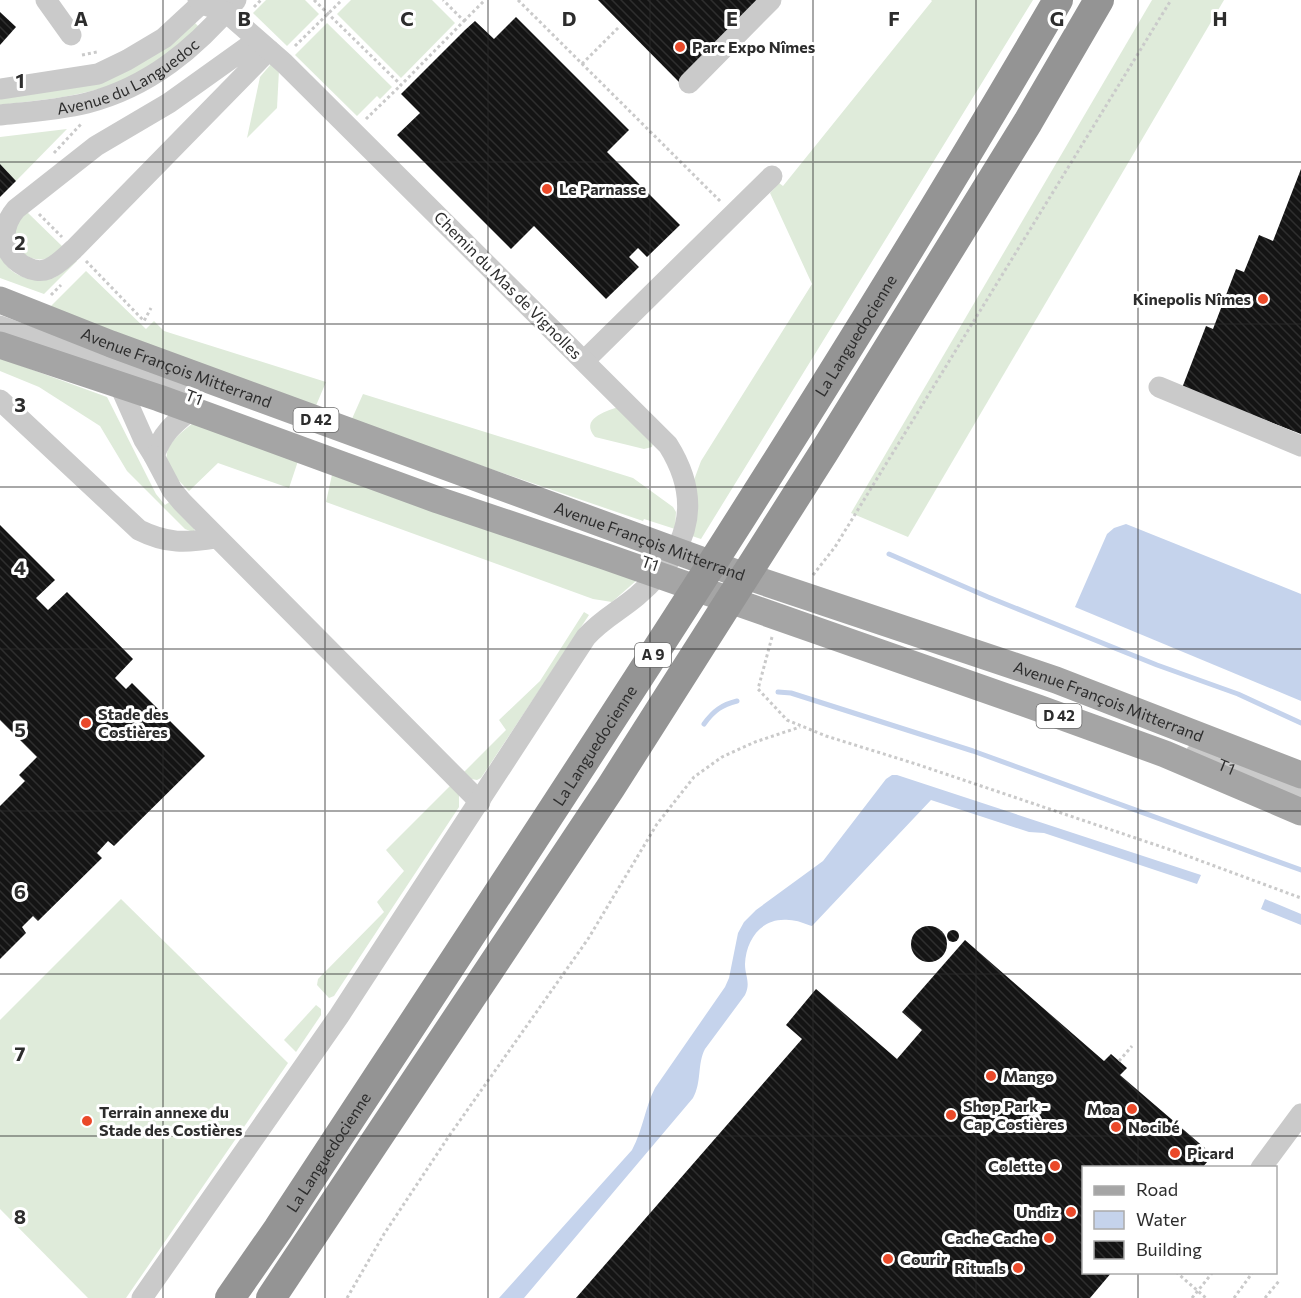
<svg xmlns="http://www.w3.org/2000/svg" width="1301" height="1298" font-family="Commissioner,sans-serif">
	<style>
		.grass { fill: #dfebda }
		.water { fill: #c5d3ec }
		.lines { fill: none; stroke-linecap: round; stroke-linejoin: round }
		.stream { stroke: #c5d3ec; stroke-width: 5 }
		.building { fill: url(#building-back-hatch) }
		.path { stroke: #cacaca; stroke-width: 3; stroke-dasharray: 3 3; stroke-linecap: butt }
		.minor { stroke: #cacaca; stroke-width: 21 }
		.major { stroke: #a5a5a5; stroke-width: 27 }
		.highway { stroke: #949494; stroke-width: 30 }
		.grid { fill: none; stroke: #2d2d2d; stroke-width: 1.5; stroke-opacity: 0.55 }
		.poi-dot { fill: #ea4929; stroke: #fff; stroke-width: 2 }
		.labels { text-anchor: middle; stroke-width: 6; stroke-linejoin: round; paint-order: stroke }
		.shield { fill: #fff; stroke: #6c6c6c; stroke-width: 1.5 }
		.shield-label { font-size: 15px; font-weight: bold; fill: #2d2d2d }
		.poi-label { font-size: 16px; font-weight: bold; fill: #2d2d2d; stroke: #fff; text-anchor: start }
		.street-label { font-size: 16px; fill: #2d2d2d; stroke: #fff }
		.grid-label { font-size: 20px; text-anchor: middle; font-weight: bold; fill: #2d2d2d; stroke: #fff; stroke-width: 6; stroke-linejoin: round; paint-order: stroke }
	</style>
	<defs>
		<pattern id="building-back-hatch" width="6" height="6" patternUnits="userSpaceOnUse" patternTransform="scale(1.5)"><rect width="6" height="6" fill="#141414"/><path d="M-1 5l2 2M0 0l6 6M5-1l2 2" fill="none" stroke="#2e2e2e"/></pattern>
	</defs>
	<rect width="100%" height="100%" fill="#fff"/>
	<!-- grass -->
	<g class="grass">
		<path d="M266,0H305L319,14L287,46L253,13Z"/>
		<path d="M351,0H432L455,23L401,78L337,14Z"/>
		<path d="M931,0H1033L701,539L692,536L694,480L701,461L812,284L770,193L779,183L783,186L932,1Z"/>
		<path d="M1152,0H1224L908,537L851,513Z"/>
		<path d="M195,23L199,27C185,39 172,54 156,64C106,95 57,98 0,105V96L71,87Z"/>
		<path d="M327,23L392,87L380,99L377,96L357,116L295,55Z"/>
		<path d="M271,64L279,70L277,108L247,138L260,77Z"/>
		<path d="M67,129L16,181L0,164V137Z"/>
		<path d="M27,212L64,248C38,275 3,249 18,223C20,219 24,215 27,212Z"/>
		<path d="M0,256C9,272 20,279 39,279C45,279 52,279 57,276C64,272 70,265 75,260L77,261L44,294L0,278Z"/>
		<path d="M86,271L146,329L154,321L164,331L326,382L315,408L49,308Z"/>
		<path d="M0,358L107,397L156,494L165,505L171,501L194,528L195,533L185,529L127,471L100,426L39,387L0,371Z"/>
		<path d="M363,394L633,478L673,507L676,512L675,529L644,519L643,521L351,421Z"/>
		<path d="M618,407L653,443L652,447L644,449L595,437C580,419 604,412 618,407Z"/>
		<path d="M193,423L299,458L289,488L218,463L189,491C158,461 159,449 193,423Z"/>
		<path d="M333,470L637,580L612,602L593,599L326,502Z"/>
		<path d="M584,612L589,615L481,778L477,780L466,778L462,774L506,730L499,720L540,681Z"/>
		<path d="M452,784L459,794V807L334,996L329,998L317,985L318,979L384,912L377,902L404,871L386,850Z"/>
		<path d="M121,899L288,1063L126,1298H88L0,1209V1020Z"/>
		<path d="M316,1005L321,1009V1015L296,1052L284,1040Z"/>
	</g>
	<!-- water -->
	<g class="water">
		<path d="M1126,524L1301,594V701L1075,607L1107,534L1114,528Z"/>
		<path d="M892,775H897L1201,875L1197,884L1044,833L1029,832L931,800L812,926C805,924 797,920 789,920C762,917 746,939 745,964C745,976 751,983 745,995L705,1049C697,1064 702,1082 693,1098L524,1298H499L632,1150C643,1130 645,1107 655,1088L725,987L729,978L738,933L744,922L756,910L823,861L886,779Z"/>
		<path d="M1265,899L1301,914V925L1261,909Z"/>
	</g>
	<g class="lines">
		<!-- stream -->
		<g class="stream">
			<path d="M889,554L988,597L1157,665L1238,694L1301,723"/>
			<path d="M778,692L791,693L973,751L1301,870"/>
			<path d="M704,724C714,710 722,705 737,701"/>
		</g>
	</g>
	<!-- building -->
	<g class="building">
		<path d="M598,0H761L679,82Z"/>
		<path d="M0,12L16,27L0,45Z"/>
		<path d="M516,17L629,130L607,152L680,225L647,257L638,248L629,257L639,267L606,299L534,226L511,249L397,135L420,113L401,94L465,30L475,21L494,39Z"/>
		<path d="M0,164L16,181L0,197Z"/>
		<path d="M1301,169V434L1182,388L1206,326L1213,329L1236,269L1244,272L1259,235L1273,241Z"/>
		<path d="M0,525L55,580L36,598L48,610L67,592L133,659L115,678L126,689L132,683L205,756L114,846L108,841L97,853L102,858L38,921L33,916L22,927L26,933L0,959V806L25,781L19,775L37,757L0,720Z"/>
		<circle cx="929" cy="944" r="18"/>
		<circle cx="953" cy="936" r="6"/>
		<path d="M965,940L1104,1061L1111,1054L1127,1068L1120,1075L1213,1155L1202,1168H1084V1272H1112L1090,1298H576L802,1039L786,1025L816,989L897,1059L922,1030L902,1012Z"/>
	</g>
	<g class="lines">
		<!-- path -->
		<g class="path">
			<path d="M314,0L401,85L464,21L443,0"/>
			<path d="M518,0L721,202"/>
			<path d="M254,7L261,0"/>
			<path d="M464,21L485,0"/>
			<path d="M295,46L342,0"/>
			<path d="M82,55L97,52"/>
			<path d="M582,64L620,26"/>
			<path d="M366,119L401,85"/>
			<path d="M54,153L82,123"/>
			<path d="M39,214L62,237"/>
			<path d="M86,261L144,321L151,308"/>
			<path d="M51,295L61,285"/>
			<path d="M813,575L835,547L1171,0"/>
			<path d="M772,637L758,689L787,720L826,736L916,764L1174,851L1301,898"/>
			<path d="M1119,1061L1132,1046"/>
			<path d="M1176,1272L1206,1298"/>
			<path d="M347,1298L384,1234L449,1136L588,939L657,824L694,777L722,757L755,742L800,727"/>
			<path d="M1192,1298L1213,1272"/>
			<path d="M1234,1298L1253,1272"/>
			<path d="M1265,1298L1279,1281"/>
		</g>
		<!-- minor -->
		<g class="minor">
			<path d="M46,0L71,35"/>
			<path d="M257,40L169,103L96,146L16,209C0,228 0,254 26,267C32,270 41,272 48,269C58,265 66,256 74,249L269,50"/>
			<path d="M689,83L771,0"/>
			<path d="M0,89L98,74L127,60L164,38L205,0"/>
			<path id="s1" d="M0,115C29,112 58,110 87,103C149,87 196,48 236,0"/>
			<path d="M0,326L184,393"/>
			<path d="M584,361L772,176"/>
			<path d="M120,386L144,440L154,456C162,434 173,424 191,410"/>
			<path d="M1159,387L1301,446"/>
			<path d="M0,400L139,530C167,544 186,543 216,538"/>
			<path d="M154,456L172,490L182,502L480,802"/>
			<path id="s2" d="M1196,754L1301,797"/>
			<path d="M1261,1168L1301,1114"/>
			<path d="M142,1298L339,1016L586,637C603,618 618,612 637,596C687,553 705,504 668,445L284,63L226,12L202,4L198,0"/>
		</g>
		<!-- major -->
		<g class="major">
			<path id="s3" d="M0,300L111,344L731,571L1056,680L1301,775"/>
			<path d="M0,345L159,398L438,500L604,556L1038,708L1165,754L1301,812"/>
		</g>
		<!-- highway -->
		<g class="highway">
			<path id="s4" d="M230,1298L278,1229C544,823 814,419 1058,0"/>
			<path d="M271,1298L611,787L824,452L1028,122L1099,0"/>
		</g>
	</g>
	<!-- grid -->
	<path class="grid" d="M163,0V1298M325,0V1298M488,0V1298M650,0V1298M813,0V1298M976,0V1298M1138,0V1168M0,162H1301M0,324H1301M0,487H1301M0,649H1301M0,811H1301M0,974H1301M0,1136H1301M1138,1272V1298"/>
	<!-- markers -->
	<g class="poi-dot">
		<circle cx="680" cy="47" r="6"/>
		<circle cx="547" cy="189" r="6"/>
		<circle cx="1263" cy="299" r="6"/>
		<circle cx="86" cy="723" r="6"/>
		<circle cx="991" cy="1076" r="6"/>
		<circle cx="1132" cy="1109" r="6"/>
		<circle cx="951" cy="1115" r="6"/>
		<circle cx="87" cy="1121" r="6"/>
		<circle cx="1116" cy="1127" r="6"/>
		<circle cx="1175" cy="1153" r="6"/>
		<circle cx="1055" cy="1166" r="6"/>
		<circle cx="1071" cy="1212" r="6"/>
		<circle cx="1049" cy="1238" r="6"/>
		<circle cx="888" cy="1259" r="6"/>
		<circle cx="1018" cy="1268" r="6"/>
	</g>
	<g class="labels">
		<!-- shield labels -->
		<g class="shield">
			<rect x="293.5" y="408" width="45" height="24" rx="4.5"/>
			<rect x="635" y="643" width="36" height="24" rx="4.5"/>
			<rect x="1036.5" y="704" width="45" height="24" rx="4.5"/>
		</g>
		<g class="shield-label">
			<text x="316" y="425">D 42</text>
			<text x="653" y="660">A 9</text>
			<text x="1059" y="721">D 42</text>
		</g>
		<!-- poi labels -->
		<g class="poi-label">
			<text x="692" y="53">Parc Expo Nîmes</text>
			<text x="559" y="195">Le Parnasse</text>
			<text x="1251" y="305" text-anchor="end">Kinepolis Nîmes</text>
			<text x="98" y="720">Stade des<tspan x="98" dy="18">Costières</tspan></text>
			<text x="1003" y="1082">Mango</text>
			<text x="963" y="1112">Shop Park -<tspan x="963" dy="18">Cap Costières</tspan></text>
			<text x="1120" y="1115" text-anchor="end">Moa</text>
			<text x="99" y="1118">Terrain annexe du<tspan x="99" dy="18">Stade des Costières</tspan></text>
			<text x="1128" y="1133">Nocibé</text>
			<text x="1187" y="1159">Picard</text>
			<text x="1043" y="1172" text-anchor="end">Colette</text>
			<text x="1059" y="1218" text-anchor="end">Undiz</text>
			<text x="1037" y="1244" text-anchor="end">Cache Cache</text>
			<text x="900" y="1265">Courir</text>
			<text x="1006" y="1274" text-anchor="end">Rituals</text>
		</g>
		<!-- street labels -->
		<g class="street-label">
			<text dy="6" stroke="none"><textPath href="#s1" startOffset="136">Avenue du Languedoc</textPath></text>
			<text transform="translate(508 285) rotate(45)" y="6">Chemin du Mas de Vignolles</text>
			<text dy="6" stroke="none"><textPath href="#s4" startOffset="1148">La Languedocienne</textPath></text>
			<text dy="6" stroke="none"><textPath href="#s3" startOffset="189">Avenue François Mitterrand</textPath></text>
			<text transform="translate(194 397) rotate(21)" y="6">T1</text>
			<text dy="6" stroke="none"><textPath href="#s3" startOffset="693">Avenue François Mitterrand</textPath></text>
			<text transform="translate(650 563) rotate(19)" y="6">T1</text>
			<text dy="6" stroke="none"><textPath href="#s3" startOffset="1179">Avenue François Mitterrand</textPath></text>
			<text dy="6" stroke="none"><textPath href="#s4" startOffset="662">La Languedocienne</textPath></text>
			<text dy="6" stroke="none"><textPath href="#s2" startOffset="33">T1</textPath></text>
			<text dy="6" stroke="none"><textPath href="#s4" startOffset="176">La Languedocienne</textPath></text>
		</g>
	</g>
	<g class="grid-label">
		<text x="81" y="26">A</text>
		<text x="244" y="26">B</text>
		<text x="407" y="26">C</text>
		<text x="569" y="26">D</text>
		<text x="732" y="26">E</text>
		<text x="894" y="26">F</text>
		<text x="1057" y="26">G</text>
		<text x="1220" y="26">H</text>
		<text x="20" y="88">1</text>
		<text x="20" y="250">2</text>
		<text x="20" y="412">3</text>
		<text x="20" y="575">4</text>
		<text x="20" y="737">5</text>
		<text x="20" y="899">6</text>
		<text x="20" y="1061">7</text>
		<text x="20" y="1224">8</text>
	</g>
	<!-- legend -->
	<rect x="1082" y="1166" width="195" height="108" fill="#ffffff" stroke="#ababab" stroke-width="1.5"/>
	<rect x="1094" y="1186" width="30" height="9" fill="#a5a5a5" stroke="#ababab" stroke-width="1.5"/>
	<text x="1136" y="1196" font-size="18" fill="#2d2d2d">Road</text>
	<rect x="1094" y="1211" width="30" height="18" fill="#c5d3ec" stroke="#ababab" stroke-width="1.5"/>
	<text x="1136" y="1226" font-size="18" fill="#2d2d2d">Water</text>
	<rect x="1094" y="1241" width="30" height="18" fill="url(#building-back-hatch)" stroke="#ababab" stroke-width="1.5"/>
	<text x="1136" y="1256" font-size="18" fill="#2d2d2d">Building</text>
</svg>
